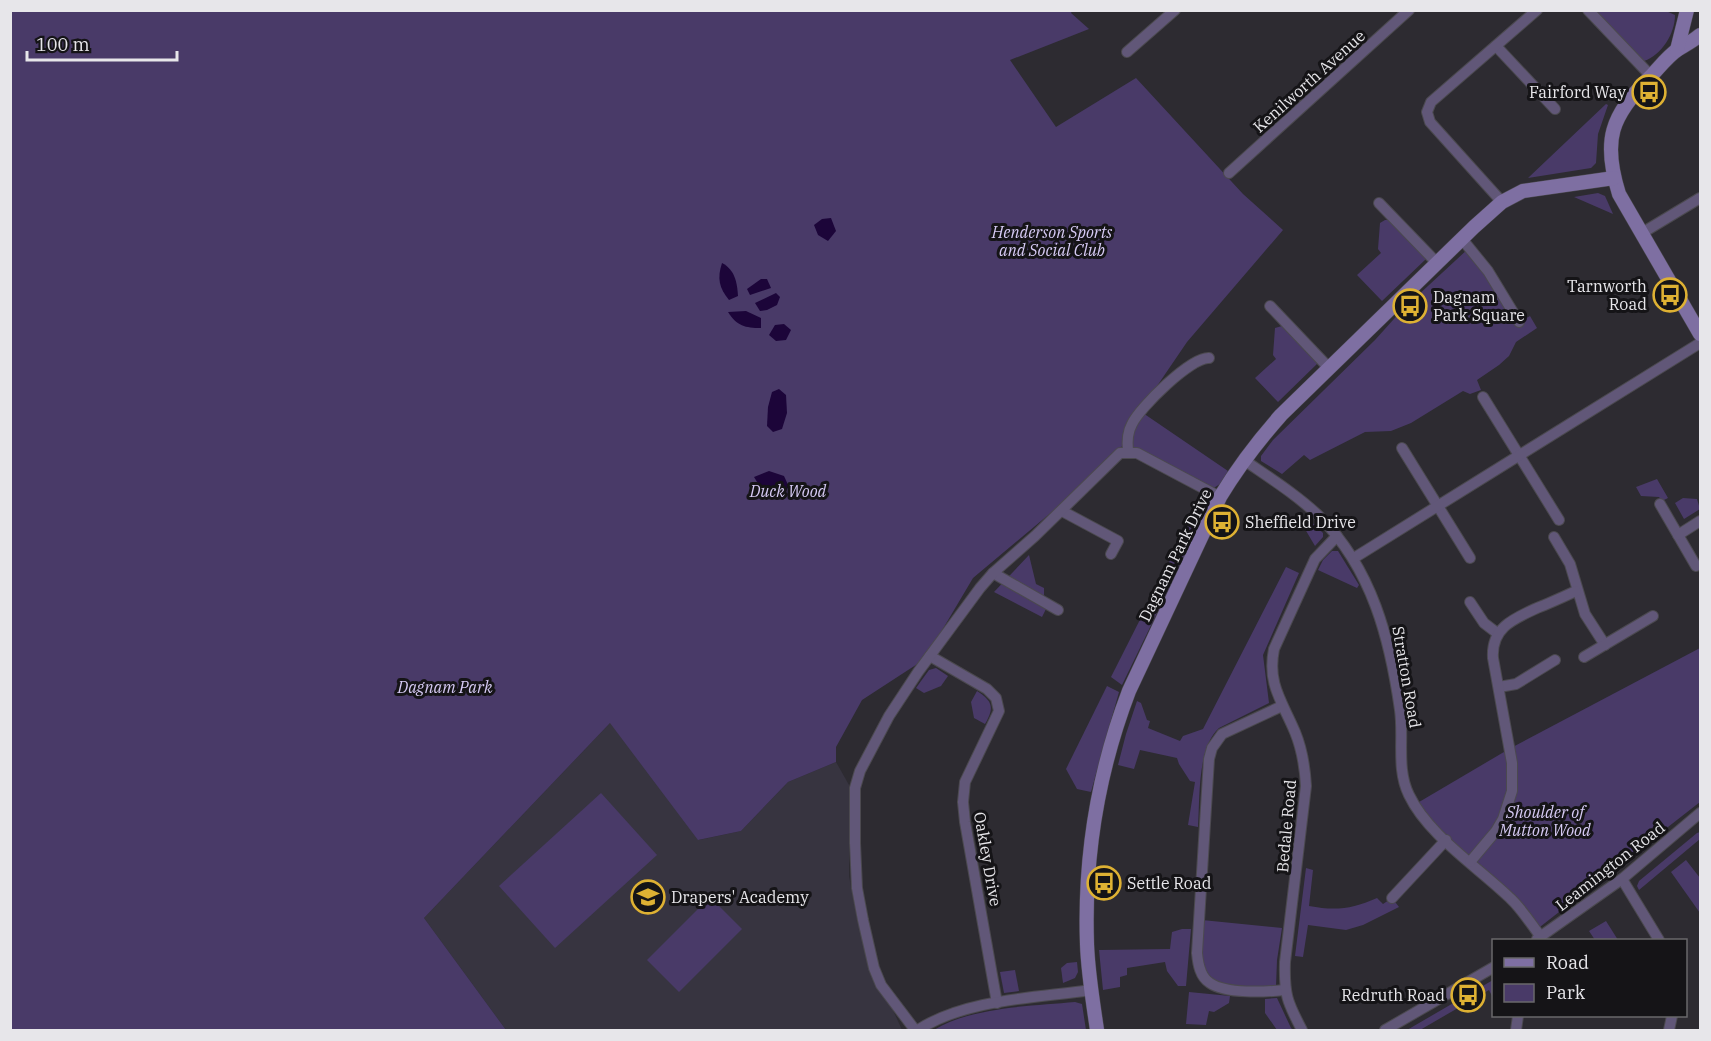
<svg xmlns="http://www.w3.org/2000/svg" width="1711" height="1041" font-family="'IBM Plex Serif',serif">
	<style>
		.built { fill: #373440 }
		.green { fill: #493a68 }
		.water { fill: #1c0539 }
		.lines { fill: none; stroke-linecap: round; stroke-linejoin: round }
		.street-casing { stroke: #4b494f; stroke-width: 12 }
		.secondary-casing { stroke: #4b494f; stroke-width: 15 }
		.street { stroke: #615778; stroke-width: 10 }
		.secondary { stroke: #7e6fa2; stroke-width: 14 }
		.labels { text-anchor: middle; stroke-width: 6; stroke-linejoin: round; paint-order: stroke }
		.street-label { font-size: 16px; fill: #e7e6ea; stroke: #151417 }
		.poi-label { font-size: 16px; fill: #e7e6ea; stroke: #151417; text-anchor: start }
		.park-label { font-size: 16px; font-style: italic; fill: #d6caf4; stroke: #151417 }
	</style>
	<rect width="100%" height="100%" fill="#2d2b31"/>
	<!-- built -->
	<path class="built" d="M611,722L699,840L741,831L788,782L836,762L849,785V876L858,924L866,932L874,968L902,1030H506L424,918Z"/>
	<!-- green -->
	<g class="green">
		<path d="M1599,10L1666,11L1675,15C1675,33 1662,55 1644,61L1596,13Z"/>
		<path d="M10,11H1072L1071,13L1089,29L1010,60L1056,127L1136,78L1243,194L1283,230L1187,342L1140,411L1228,471L1220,484L1212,489L1127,445V441L1090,480L973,578L925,659L862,700L836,747V762L788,782L741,831L698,840L610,723L424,918L506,1030H11Z"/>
		<path d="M1606,104L1608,105L1598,134L1596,163L1591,168L1528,178Z"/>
		<path d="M1598,193L1605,196L1613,214L1574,197Z"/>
		<path d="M1385,220H1389L1426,259L1382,301L1357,275L1381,253L1378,249L1380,223Z"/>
		<path d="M1469,248L1520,322L1530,316L1537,328L1516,342L1509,356L1499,365L1477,380L1481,390L1470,394L1463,391L1411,423L1391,431L1365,432L1310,460L1304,455L1282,474L1261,461V456L1273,440L1375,340L1402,310Z"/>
		<path d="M1282,326L1318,363L1278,402L1255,378L1276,359L1273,355L1275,328Z"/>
		<path d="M1657,479L1668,498L1662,501L1659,497L1641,496L1636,487Z"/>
		<path d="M1203,495L1209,498L1210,504L1122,685L1111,677Z"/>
		<path d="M1683,498L1697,499L1700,509L1684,519L1675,503Z"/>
		<path d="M1305,516L1323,533V537L1315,546L1302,524Z"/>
		<path d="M1332,551H1338L1359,585L1357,588L1318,570L1323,560Z"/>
		<path d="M1029,555L1036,584L1044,588V607L1046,609L1042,617L994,592Z"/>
		<path d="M1286,567L1299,573L1263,655L1269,703L1219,728C1197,748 1200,798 1198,827L1188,825L1195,782L1190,781L1179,764L1177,758L1140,750L1134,769L1118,765L1126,734L1137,701L1141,703L1147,720L1150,721L1148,728L1180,741L1183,736L1203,729Z"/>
		<path d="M1700,648V802L1536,930L1414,805L1509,749Z"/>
		<path d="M936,668L948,676L941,686L924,693L916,688L929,670Z"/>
		<path d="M1107,686L1119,692L1091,792L1077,789L1066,769Z"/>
		<path d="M977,691C992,701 995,707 985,724L974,718L971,702Z"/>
		<path d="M601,793L657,855L555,948L499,886Z"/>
		<path d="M1700,832V839L1639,890L1637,886L1639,881L1697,833Z"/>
		<path d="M1686,860L1700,878V913L1671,872Z"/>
		<path d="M1306,868L1313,870L1309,906C1336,911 1352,909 1377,898L1383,904L1392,898L1399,907L1363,925L1346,930L1308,925L1303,957L1295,956Z"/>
		<path d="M710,897L742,929L679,992L647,960Z"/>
		<path d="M1202,920L1282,928L1277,960L1276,986C1246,987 1205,995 1201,953C1200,943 1202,931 1202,920Z"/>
		<path d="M1606,921L1618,940H1619H1595L1589,931Z"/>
		<path d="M1182,929H1191L1186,986H1178L1167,971L1165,962L1127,968V975L1120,977V987L1103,990L1099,950L1170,949L1172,932Z"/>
		<path d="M1077,962L1078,972L1075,978L1063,983L1061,968L1067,963Z"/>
		<path d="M1015,970L1019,991L1004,993L1000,972Z"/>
		<path d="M1493,980V998L1489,990L1420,1030H1407Z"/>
		<path d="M1189,992L1230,996L1229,1003L1214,1012L1209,1011L1206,1025L1186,1024Z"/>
		<path d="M1277,998L1291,1028L1293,1030H1277L1265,1013V999Z"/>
		<path d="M1075,1002L1082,1004L1086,1030H934C971,1007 1032,1006 1075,1002Z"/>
	</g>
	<!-- water -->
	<g class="water">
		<path d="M831,218L836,231L828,241L818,235L814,225L822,219Z"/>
		<path d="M722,263C735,270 737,282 738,296L729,300C719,288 717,278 722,263Z"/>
		<path d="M761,279H767L771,288L750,295L747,289Z"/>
		<path d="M776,293L780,297L777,305L767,310L760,311L755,303Z"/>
		<path d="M746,311L761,318V328C745,328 737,326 728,312Z"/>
		<path d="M784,324L791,330L786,340L776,341L769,335L775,325Z"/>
		<path d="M779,389L786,395L787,413L782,429L773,432L767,426L768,407L772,392Z"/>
		<path d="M769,471L784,476L789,487L782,494L765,495L754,477Z"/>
	</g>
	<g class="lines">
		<defs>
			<g id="street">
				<path d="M1588,10L1651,76"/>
				<path d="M1496,46L1555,109"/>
				<path d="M1127,52L1175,10"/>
				<path d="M1229,173L1409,10"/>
				<path d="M1502,202L1430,122L1427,112L1431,102L1537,10"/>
				<path d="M1379,203L1437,263"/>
				<path d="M1642,233L1700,198"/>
				<path d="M1462,239L1488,271L1519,322"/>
				<path d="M1270,306L1329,368"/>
				<path d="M1483,397L1559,520"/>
				<path d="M1402,448L1470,558"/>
				<path d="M1128,451C1127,442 1127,433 1132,424C1140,407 1191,357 1209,358"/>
				<path d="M1244,460C1270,478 1297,495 1320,517C1372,569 1390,639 1400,710C1404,738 1396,769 1409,795C1428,835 1478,867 1510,898C1522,909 1531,924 1541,937"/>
				<path d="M1660,504L1696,566"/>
				<path d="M1062,511L1118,541L1111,554"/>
				<path d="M1678,535L1700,521"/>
				<path d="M1554,537L1570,564L1585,614L1605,645"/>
				<path d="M1354,558L1700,343"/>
				<path d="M993,573L1058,610"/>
				<path d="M1470,602L1484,623L1497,633"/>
				<path d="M930,656L987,689L996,698L999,711L965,782L963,802L965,822L997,1003"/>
				<path d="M1584,657L1653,616"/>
				<path d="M1499,687L1516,684L1555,660"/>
				<path d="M1282,706L1222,734L1212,748L1209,759L1197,953C1198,964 1200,977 1210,983C1226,994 1265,992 1284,990"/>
				<path d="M1470,862L1496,831L1503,819L1512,791V763L1493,658C1491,628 1513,619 1537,608C1550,603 1563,597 1576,591"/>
				<path d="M1622,879L1659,940"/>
				<path d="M1392,898L1446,840"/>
				<path d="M1537,939L1622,879L1700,813"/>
				<path d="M915,1030L881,985L874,968L863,920L857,888L855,843V788L860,771L889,716L918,672L980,588L993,573L1035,536L1120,453H1137L1220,497"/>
				<path d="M918,1030C965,999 1036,998 1091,990"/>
				<path d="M1302,1030C1287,1002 1284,994 1285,962L1306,786C1305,768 1302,749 1295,732C1282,701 1267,684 1274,649L1315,559L1337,536"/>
				<path d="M1385,1030L1494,967"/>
				<path d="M1516,1030L1518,1016"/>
				<path d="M1669,1030L1672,1016"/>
			</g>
			<g id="secondary">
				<path d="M1700,35C1693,41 1685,45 1677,50C1667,57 1659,68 1650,77C1611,116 1602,140 1619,194L1700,334"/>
				<path d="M1677,50L1687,10"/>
				<path d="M1097,1030C1093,1002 1088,973 1087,944C1084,857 1098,772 1129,691L1220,497C1238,467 1258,441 1281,415L1474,227L1502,202L1523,191L1614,178"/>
			</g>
		</defs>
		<!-- street casing -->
		<use href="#street" class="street-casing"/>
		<!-- secondary casing -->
		<use href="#secondary" class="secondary-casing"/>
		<!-- street -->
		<use href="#street" class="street"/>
		<!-- secondary -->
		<use href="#secondary" class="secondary"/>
	</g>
	<!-- icons -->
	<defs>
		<symbol id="bus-ring" viewBox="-11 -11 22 22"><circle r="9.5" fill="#151417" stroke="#deb133" stroke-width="1.5"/><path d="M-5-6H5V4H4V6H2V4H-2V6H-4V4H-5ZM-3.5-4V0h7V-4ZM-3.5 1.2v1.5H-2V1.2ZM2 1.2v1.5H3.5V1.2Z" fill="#deb133"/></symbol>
		<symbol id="school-ring" viewBox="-11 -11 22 22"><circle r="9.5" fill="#151417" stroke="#deb133" stroke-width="1.5"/><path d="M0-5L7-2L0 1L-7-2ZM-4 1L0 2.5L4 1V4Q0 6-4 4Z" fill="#deb133"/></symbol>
	</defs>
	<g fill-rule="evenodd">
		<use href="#bus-ring" x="1630" y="73" width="38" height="38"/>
		<use href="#bus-ring" x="1651" y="276" width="38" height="38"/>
		<use href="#bus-ring" x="1391" y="287" width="38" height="38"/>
		<use href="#bus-ring" x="1203" y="503" width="38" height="38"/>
		<use href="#bus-ring" x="1085" y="864" width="38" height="38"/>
		<use href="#school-ring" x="629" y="878" width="38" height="38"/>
		<use href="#bus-ring" x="1449" y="976" width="38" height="38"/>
	</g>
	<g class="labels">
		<!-- street labels -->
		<g class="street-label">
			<text transform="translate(1309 81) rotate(-42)" y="6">Kenilworth Avenue</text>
			<text transform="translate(1175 555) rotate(-64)" y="6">Dagnam Park Drive</text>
			<text transform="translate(1407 677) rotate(80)" y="6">Stratton Road</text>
			<text transform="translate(1286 826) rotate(-85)" y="6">Bedale Road</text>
			<text transform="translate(988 859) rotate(80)" y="6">Oakley Drive</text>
			<text transform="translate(1610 866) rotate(-38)" y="6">Leamington Road</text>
		</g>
		<!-- poi labels -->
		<g class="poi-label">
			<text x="1626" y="98" text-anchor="end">Fairford Way</text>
			<text x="1647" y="292" text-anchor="end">Tarnworth<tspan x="1647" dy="18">Road</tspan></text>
			<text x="1433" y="303">Dagnam<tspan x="1433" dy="18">Park Square</tspan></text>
			<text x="1245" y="528">Sheffield Drive</text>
			<text x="1127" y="889">Settle Road</text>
			<text x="671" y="903">Drapers' Academy</text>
			<text x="1445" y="1001" text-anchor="end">Redruth Road</text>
		</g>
		<!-- park labels -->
		<g class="park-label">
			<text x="1052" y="238">Henderson Sports<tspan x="1052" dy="18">and Social Club</tspan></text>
			<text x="788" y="497">Duck Wood</text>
			<text x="445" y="693">Dagnam Park</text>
			<text x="1545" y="818">Shoulder of<tspan x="1545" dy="18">Mutton Wood</tspan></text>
		</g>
	</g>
	<!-- border -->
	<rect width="1711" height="1041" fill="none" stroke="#e7e6ea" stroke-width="24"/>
	<!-- legend -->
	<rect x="1492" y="939" width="195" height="78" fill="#151417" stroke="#69686b" stroke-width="1.5"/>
	<rect x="1504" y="958" width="30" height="9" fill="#7e6fa2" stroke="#69686b" stroke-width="1.5"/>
	<text x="1546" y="969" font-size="18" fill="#e7e6ea">Road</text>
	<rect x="1504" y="984" width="30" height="18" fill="#493a68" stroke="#69686b" stroke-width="1.5"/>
	<text x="1546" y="999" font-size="18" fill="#e7e6ea">Park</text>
	<!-- scale -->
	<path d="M27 51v9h150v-9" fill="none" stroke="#e7e6ea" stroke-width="3"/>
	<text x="36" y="51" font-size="18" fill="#e7e6ea" stroke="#151417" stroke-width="4.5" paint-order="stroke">100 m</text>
</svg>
